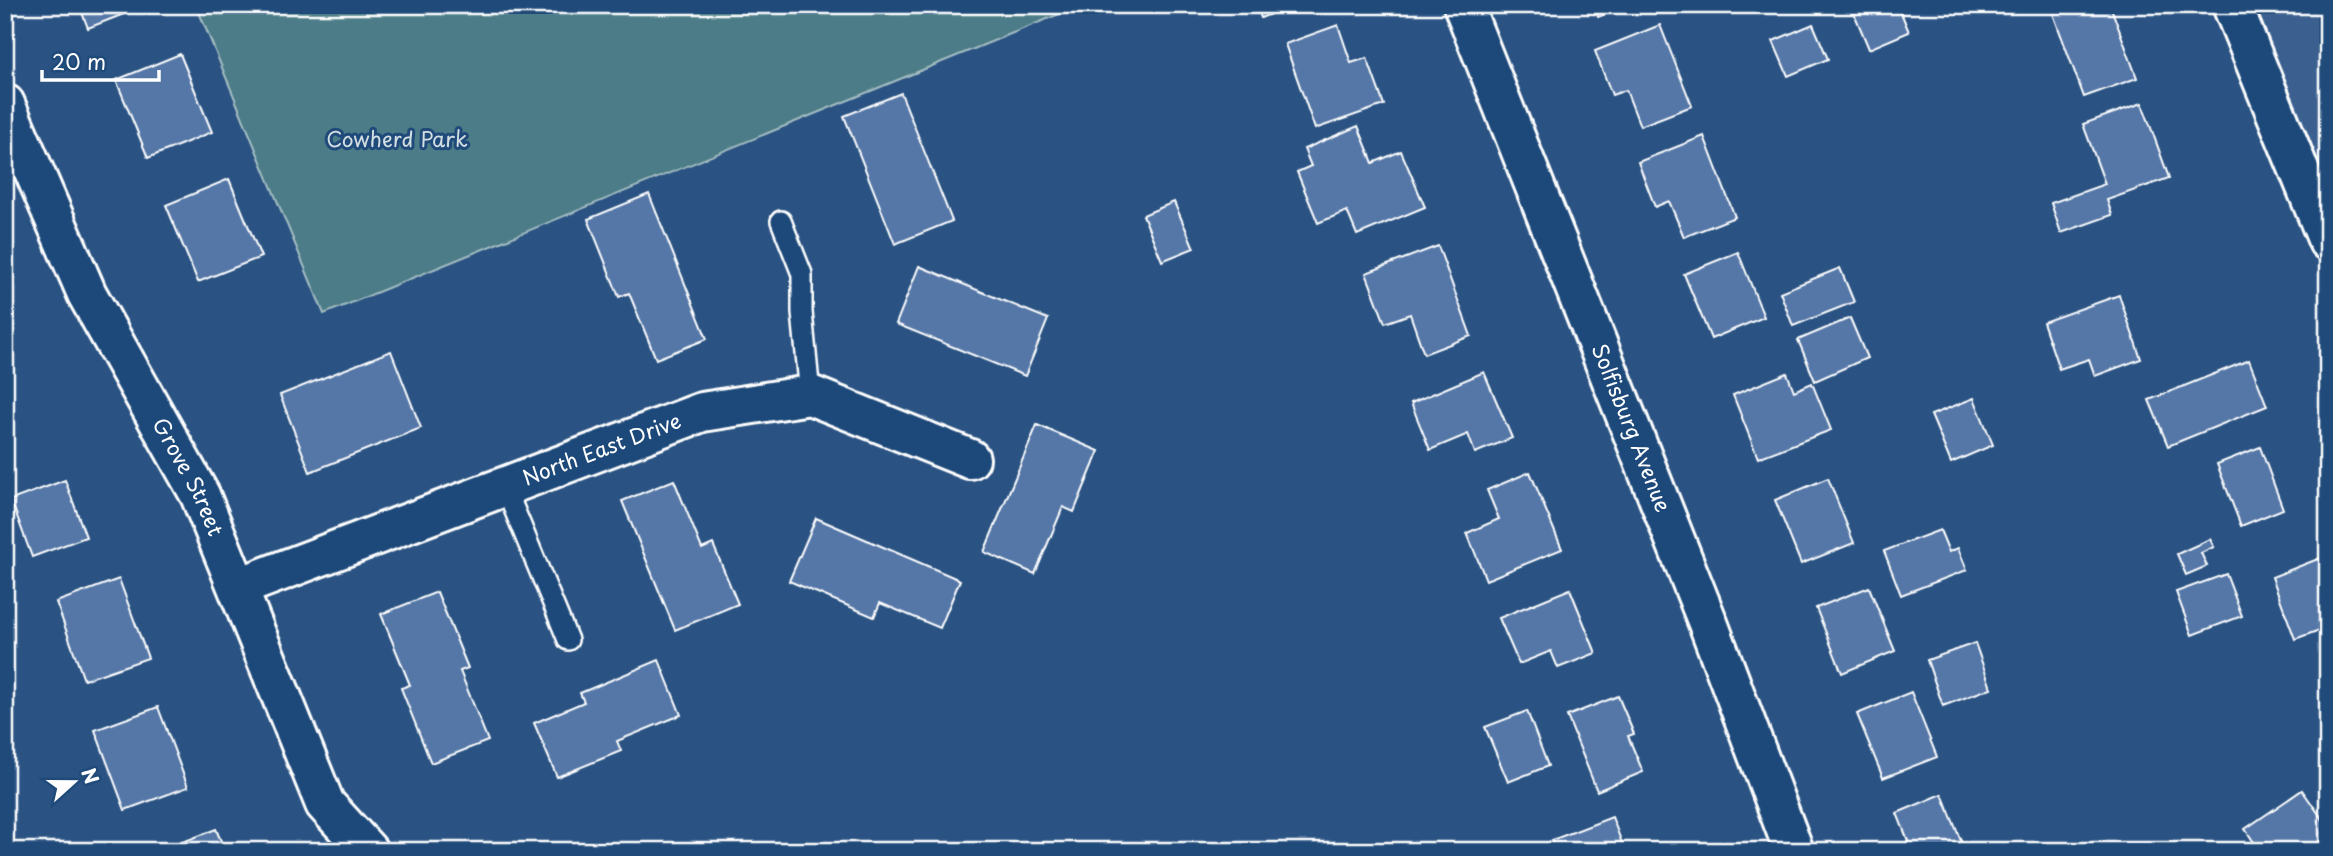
<svg xmlns="http://www.w3.org/2000/svg" width="2333" height="856" font-family="'Playpen Sans',sans-serif">
	<style>
		.built { fill: #3b6190 }
		.green { fill: #4c7c87; stroke: #a6bec3; stroke-width: 2 }
		.building { fill: #5577a7; stroke: #fff; stroke-width: 2 }
		.lines { fill: none; stroke-linecap: round; stroke-linejoin: round }
		.service-casing { stroke: #fff; stroke-width: 24 }
		.minor-casing { stroke: #fff; stroke-width: 44 }
		.service { stroke: #1f4a7a; stroke-width: 19 }
		.minor { stroke: #1f4a7a; stroke-width: 38 }
		.labels { text-anchor: middle; stroke-width: 6; stroke-linejoin: round; paint-order: stroke }
		.park-label { font-size: 21px; fill: #d2dee1; stroke: #1f4a7a }
		.street-label { font-size: 21px; fill: #fff; stroke: #1f4a7a }
	</style>
	<rect width="100%" height="100%" fill="#2a5383"/>
	<filter id="ink" filterUnits="userSpaceOnUse"><feTurbulence type="fractalNoise" baseFrequency=".0143" numOctaves="2"/><feDisplacementMap in="SourceGraphic" scale="14" xChannelSelector="R" yChannelSelector="G"/><feConvolveMatrix kernelMatrix="1 2 1 2 8 2 1 2 1" color-interpolation-filters="sRGB"/></filter>
	<g filter="url(#ink)">
		<!-- built -->
		<path class="built" d="M2223,5H2328V266Z"/>
		<!-- green -->
		<path class="green" d="M196,5H1060L1062,13L324,314Z"/>
		<!-- building -->
		<g class="building">
			<path d="M79,5H141L142,7L88,28Z"/>
			<path d="M1256,5H1292L1261,18Z"/>
			<path d="M1594,5H1629L1598,17Z"/>
			<path d="M1898,5L1909,32L1869,49L1851,6Z"/>
			<path d="M2068,5H2110L2137,78L2084,97L2052,11Z"/>
			<path d="M1813,24L1828,59L1788,76L1773,41Z"/>
			<path d="M1338,25L1351,63L1367,58L1384,105L1315,129L1285,44Z"/>
			<path d="M1660,25L1692,106L1640,126L1626,90L1612,95L1595,51Z"/>
			<path d="M180,54L212,132L148,158L116,80Z"/>
			<path d="M901,93L952,221L895,244L844,116Z"/>
			<path d="M2142,103L2169,178L2107,200L2112,215L2061,233L2051,203L2105,184L2083,124Z"/>
			<path d="M1358,126L1373,163L1401,151L1425,207L1357,235L1347,211L1318,223L1297,172L1311,166L1304,149Z"/>
			<path d="M1704,136L1735,217L1684,237L1669,201L1655,207L1638,162Z"/>
			<path d="M229,179L261,257L198,282L166,205Z"/>
			<path d="M649,194L707,339L656,359L629,293L619,297L588,219Z"/>
			<path d="M1174,202L1194,248L1162,261L1143,215Z"/>
			<path d="M1438,246L1471,336L1424,354L1410,314L1385,323L1366,273Z"/>
			<path d="M1738,252L1764,317L1711,339L1684,274Z"/>
			<path d="M919,266L1048,319L1025,376L896,324Z"/>
			<path d="M1840,268L1854,302L1793,326L1780,292Z"/>
			<path d="M2119,295L2141,359L2095,376L2089,359L2059,369L2043,322Z"/>
			<path d="M1850,318L1867,358L1815,381L1798,340Z"/>
			<path d="M391,351L421,428L310,472L280,395Z"/>
			<path d="M2249,360L2267,406L2168,446L2149,400Z"/>
			<path d="M1484,372L1512,438L1475,453L1468,434L1430,450L1411,403Z"/>
			<path d="M1787,373L1794,391L1812,383L1831,430L1758,458L1733,395Z"/>
			<path d="M1974,398L1993,445L1951,463L1931,415Z"/>
			<path d="M1037,425L1099,451L1074,512L1063,507L1035,574L984,552Z"/>
			<path d="M2260,447L2283,509L2241,526L2217,464Z"/>
			<path d="M1530,472L1562,549L1486,580L1467,533L1499,519L1487,490Z"/>
			<path d="M1828,478L1854,543L1801,564L1775,500Z"/>
			<path d="M65,480L86,537L32,557L11,500Z"/>
			<path d="M674,480L702,549L713,544L738,604L675,630L622,501Z"/>
			<path d="M816,518L960,580L940,628L880,603L874,617L789,581Z"/>
			<path d="M1940,530L1949,552L1958,548L1967,570L1901,595L1884,551Z"/>
			<path d="M2210,539L2214,547L2201,553L2207,566L2186,575L2177,554Z"/>
			<path d="M2323,557L2328,569V627L2295,639L2272,577Z"/>
			<path d="M2226,574L2242,616L2192,635L2176,592Z"/>
			<path d="M119,579L148,658L84,680L56,602Z"/>
			<path d="M1869,587L1895,651L1842,673L1816,608Z"/>
			<path d="M1570,589L1596,653L1558,668L1551,651L1519,664L1499,618Z"/>
			<path d="M437,592L468,668L460,671L488,741L431,763L401,688L410,685L381,614Z"/>
			<path d="M1975,643L1991,688L1943,706L1927,660Z"/>
			<path d="M659,660L681,715L617,741L621,751L557,777L534,723L584,702L580,693Z"/>
			<path d="M1911,692L1937,757L1883,778L1857,714Z"/>
			<path d="M1618,696L1634,734L1628,736L1643,772L1597,791L1567,716Z"/>
			<path d="M158,707L188,787L125,810L95,730Z"/>
			<path d="M1527,711L1548,766L1508,782L1485,727Z"/>
			<path d="M2302,790L2328,827V836L2306,851H2260L2245,829Z"/>
			<path d="M1942,794L1965,851H1912L1897,813Z"/>
			<path d="M1612,817L1625,851H1556L1552,840Z"/>
			<path d="M216,829L225,851H160Z"/>
		</g>
		<g class="lines">
			<defs>
				<g id="service">
					<path d="M781,221L802,274V312L810,395"/>
					<path d="M505,487L568,640"/>
				</g>
				<g id="minor">
					<path id="s1" d="M1463,5L1708,623L1794,851"/>
					<path d="M2232,5L2328,241"/>
					<path id="s2" d="M5,104L87,294L200,495L325,804L368,851"/>
					<path id="s3" d="M239,587L702,412L810,395L970,459"/>
				</g>
			</defs>
			<!-- service casing -->
			<use href="#service" class="service-casing"/>
			<!-- minor casing -->
			<use href="#minor" class="minor-casing"/>
			<!-- service -->
			<use href="#service" class="service"/>
			<!-- minor -->
			<use href="#minor" class="minor"/>
		</g>
	</g>
	<g class="labels">
		<!-- park labels -->
		<g class="park-label">
			<text x="397" y="147">Cowherd Park</text>
		</g>
		<!-- street labels -->
		<g class="street-label">
			<text dy="7" stroke="none"><textPath href="#s1" startOffset="455">Solfisburg Avenue</textPath></text>
			<text dy="7" stroke="none"><textPath href="#s3" startOffset="388">North East Drive</textPath></text>
			<text dy="7" stroke="none"><textPath href="#s2" startOffset="416">Grove Street</textPath></text>
		</g>
	</g>
	<!-- margin -->
	<rect width="2333" height="856" fill="none" stroke="#1f4a7a" stroke-width="28"/>
	<rect x="14" y="14" width="2305" height="828" fill="none" stroke="#fff" stroke-width="2.5" filter="url(#ink)"/>
	<!-- north arrow -->
	<g transform="translate(74 782) rotate(69)" stroke="#1f4a7a" stroke-width="5" paint-order="stroke">
	<path d="M0-5L12 26L0 18L-12 26Z" fill="#ffffff"/>
	<text y="-10" font-size="19" font-weight="bold" text-anchor="middle" fill="#ffffff">N</text>
	</g>
	<!-- scale -->
	<path d="M42 70v10h117v-10" fill="none" stroke="#ffffff" stroke-width="3.5"/>
	<text x="52" y="70" font-size="21" fill="#ffffff" stroke="#1f4a7a" stroke-width="5" paint-order="stroke">20 m</text>
</svg>
